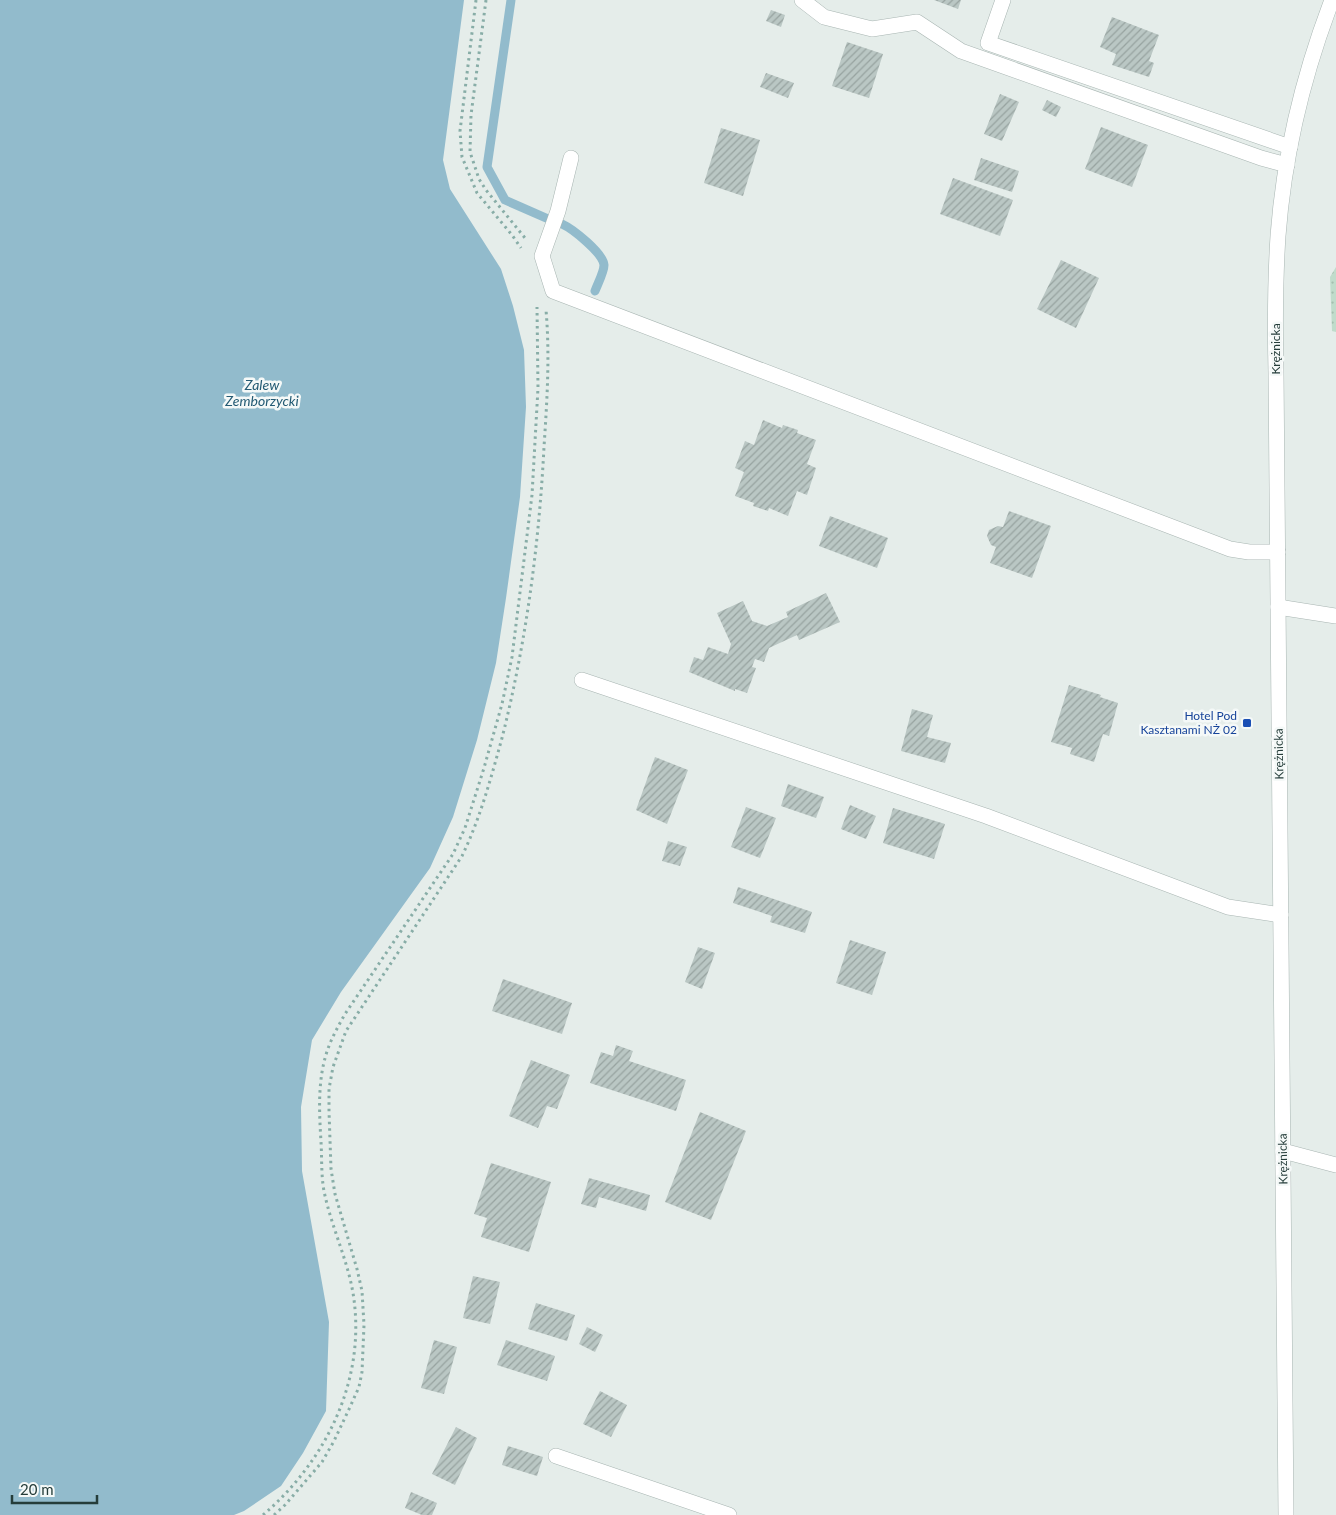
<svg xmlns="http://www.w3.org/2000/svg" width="1336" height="1515" font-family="Lato,sans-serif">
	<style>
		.grass { fill: url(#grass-dots) }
		.water { fill: #92bbcc }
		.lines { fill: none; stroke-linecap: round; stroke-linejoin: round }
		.stream { stroke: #92bbcc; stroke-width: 9 }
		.building { fill: url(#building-hatch) }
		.minor-casing { stroke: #a8b5b2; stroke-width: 16 }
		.path { stroke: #88ada7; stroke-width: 3; stroke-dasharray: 2.5 4; stroke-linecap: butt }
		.minor { stroke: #fff; stroke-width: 15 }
		.transit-dot { fill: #1a4fb4; stroke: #f5f9f8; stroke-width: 2 }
		.labels { text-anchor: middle; stroke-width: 5; stroke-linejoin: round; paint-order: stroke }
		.street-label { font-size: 12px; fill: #253d3a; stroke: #f5f9f8 }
		.transit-label { font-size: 12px; fill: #164399; stroke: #f5f9f8; text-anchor: end }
		.water-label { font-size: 14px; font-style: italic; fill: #245b74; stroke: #f5f9f8 }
	</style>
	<defs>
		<pattern id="grass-dots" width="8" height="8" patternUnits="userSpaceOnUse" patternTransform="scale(1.25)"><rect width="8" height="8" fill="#c0dccb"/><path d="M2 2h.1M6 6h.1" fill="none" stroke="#a5beaf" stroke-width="1.8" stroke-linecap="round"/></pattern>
		<pattern id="building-hatch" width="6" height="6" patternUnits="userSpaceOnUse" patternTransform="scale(1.25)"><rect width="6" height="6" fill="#bac7c4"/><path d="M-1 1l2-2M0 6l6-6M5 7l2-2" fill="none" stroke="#97a3a0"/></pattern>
	</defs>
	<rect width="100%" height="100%" fill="#e5edea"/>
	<!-- grass -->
	<path class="grass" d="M1336,267V332L1332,331L1330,277Z"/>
	<!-- water -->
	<path class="water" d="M0,0H464L443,160L450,189L501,269L513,306L524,350L526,407L520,497L506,598L496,663L477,740L453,817L430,868L341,992L312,1040L301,1107L302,1171L329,1322L326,1411L303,1453L281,1486L244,1511L234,1515H0Z"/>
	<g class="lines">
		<!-- stream -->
		<g class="stream">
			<path d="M511,0L487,167L505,200L546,218"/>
			<path d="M562,224C573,229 603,253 604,265C604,272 598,283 595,291"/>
		</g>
	</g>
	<!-- building -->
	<g class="building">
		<path d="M934,0H961L958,9Z"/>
		<path d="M771,10L785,15L781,27L766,21Z"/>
		<path d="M1112,17L1159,35L1149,61L1154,63L1149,77L1112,65L1116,54L1100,47Z"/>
		<path d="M847,42L883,54L869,98L832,86Z"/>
		<path d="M766,73L794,83L788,98L760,87Z"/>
		<path d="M1000,94L1019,102L1002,141L984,134Z"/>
		<path d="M1047,100L1061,107L1056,117L1042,110Z"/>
		<path d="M1101,127L1148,145L1132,187L1085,169Z"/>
		<path d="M721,128L760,140L743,196L704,183Z"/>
		<path d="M981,158L1019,171L1012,192L974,180Z"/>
		<path d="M953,178L1013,200L1000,236L940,214Z"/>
		<path d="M1061,260L1099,278L1076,328L1037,309Z"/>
		<path d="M763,420L782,428L783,425L798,430L797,433L816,440L807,464L816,468L807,495L797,491L788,516L769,508L768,511L753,506L754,503L735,496L744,472L735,468L745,441L754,445Z"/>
		<path d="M1009,511L1051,526L1032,578L990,563L996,547L991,545L987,536L989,530L998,526L1003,527Z"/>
		<path d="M830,516L888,538L877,568L819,546Z"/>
		<path d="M826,593L840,622L799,640L797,635L769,648L764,662L755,659L752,667L756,668L747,693L735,689V691L689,672L694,657L703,660L708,647L728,654L731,644L717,613L743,601L752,621L767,626L788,617L786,612Z"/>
		<path d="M1069,685L1101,695L1100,697L1118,703L1109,736L1103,734L1094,762L1070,754L1072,748L1051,742Z"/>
		<path d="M912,709L933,715L927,737L951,743L945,763L901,751Z"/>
		<path d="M655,757L688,770L667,824L636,810Z"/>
		<path d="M788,784L824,797L816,818L781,806Z"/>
		<path d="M850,805L876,816L866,839L841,829Z"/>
		<path d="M746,807L776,818L760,858L731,847Z"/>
		<path d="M893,808L945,824L934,859L883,843Z"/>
		<path d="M668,841L687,847L680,866L662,861Z"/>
		<path d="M738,887L812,912L805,933L770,922L772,916L733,903Z"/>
		<path d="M850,940L886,952L872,995L836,983Z"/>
		<path d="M698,947L715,953L702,989L685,982Z"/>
		<path d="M503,979L572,1003L562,1034L492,1011Z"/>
		<path d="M616,1045L633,1051L629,1061L686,1080L676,1111L590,1083L601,1052L613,1056Z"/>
		<path d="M531,1060L570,1075L557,1109L547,1106L538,1128L509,1116Z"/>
		<path d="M700,1112L746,1131L711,1220L665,1202Z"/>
		<path d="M491,1163L551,1182L529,1252L481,1237L487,1218L474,1214Z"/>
		<path d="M589,1178L650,1195L646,1211L599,1197L596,1208L581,1204Z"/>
		<path d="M473,1276L500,1282L490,1324L463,1318Z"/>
		<path d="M536,1303L575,1315L567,1341L528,1329Z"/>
		<path d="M587,1327L603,1335L595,1352L579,1344Z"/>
		<path d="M434,1340L457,1347L444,1394L421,1388Z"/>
		<path d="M506,1340L555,1356L547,1381L497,1365Z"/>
		<path d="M600,1391L627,1405L611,1437L583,1424Z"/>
		<path d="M456,1427L477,1438L455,1485L432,1474Z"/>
		<path d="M508,1446L543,1457L537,1476L502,1465Z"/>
		<path d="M411,1492L437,1503L432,1515H422L405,1508Z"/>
	</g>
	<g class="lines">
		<defs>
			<g id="minor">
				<path d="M802,0L824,17L872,29L917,22L961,51L1261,158L1287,165"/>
				<path d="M1003,0L988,43L1290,147"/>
				<path d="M571,158L558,211L542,256L553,291L1230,549L1249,552H1278"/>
				<path d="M1278,607L1336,616"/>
				<path d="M582,680L986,816L1228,907L1281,915"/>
				<path d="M1283,1151L1336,1165"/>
				<path d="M556,1456L729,1515"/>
				<path d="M1286,1515L1276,373C1275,328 1275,282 1278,236C1284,155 1303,76 1332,0"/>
			</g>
		</defs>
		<!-- minor casing -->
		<use href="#minor" class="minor-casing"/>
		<!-- path -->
		<g class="path">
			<path d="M476,0L460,131L462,157L477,193L512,235L521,248"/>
			<path d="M486,0L471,115L470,152L479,179L486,190L525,238"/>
			<path d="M263,1515C327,1460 367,1378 353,1293C347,1258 331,1226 324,1191C321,1175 322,1158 321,1142C319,1108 317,1073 331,1041C335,1032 340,1023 345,1014L453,854L465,828L484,768L502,704L512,657L532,495L538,388L537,307"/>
			<path d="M274,1515L285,1505L322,1462L334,1441L350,1407L359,1387L362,1372L364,1325L362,1291L357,1269L335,1194L331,1169L329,1111V1089L333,1067L346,1031L462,856C480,819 491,778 502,738C526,643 539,545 544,447C547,401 550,356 546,310"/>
		</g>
		<!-- minor -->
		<use href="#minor" class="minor"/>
	</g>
	<!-- markers -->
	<rect class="transit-dot" x="1242" y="718" width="10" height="10" rx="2.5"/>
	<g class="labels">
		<!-- street labels -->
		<g class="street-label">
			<text transform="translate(1276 349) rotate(-90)" y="4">Krężnicka</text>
			<text transform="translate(1279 754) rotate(-91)" y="4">Krężnicka</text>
			<text transform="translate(1283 1159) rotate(-91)" y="4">Krężnicka</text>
		</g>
		<!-- transit labels -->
		<g class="transit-label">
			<text x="1237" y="720">Hotel Pod<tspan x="1237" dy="14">Kasztanami NŻ 02</tspan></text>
		</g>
		<!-- water labels -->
		<g class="water-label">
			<text x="262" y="390">Zalew<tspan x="262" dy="16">Zemborzycki</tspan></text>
		</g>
	</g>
	<!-- scale -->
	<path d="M12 1495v8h85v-8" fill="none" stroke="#253d3a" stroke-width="2.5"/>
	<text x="20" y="1495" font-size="15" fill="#253d3a" stroke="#f5f9f8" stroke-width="4" paint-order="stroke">20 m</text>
</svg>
